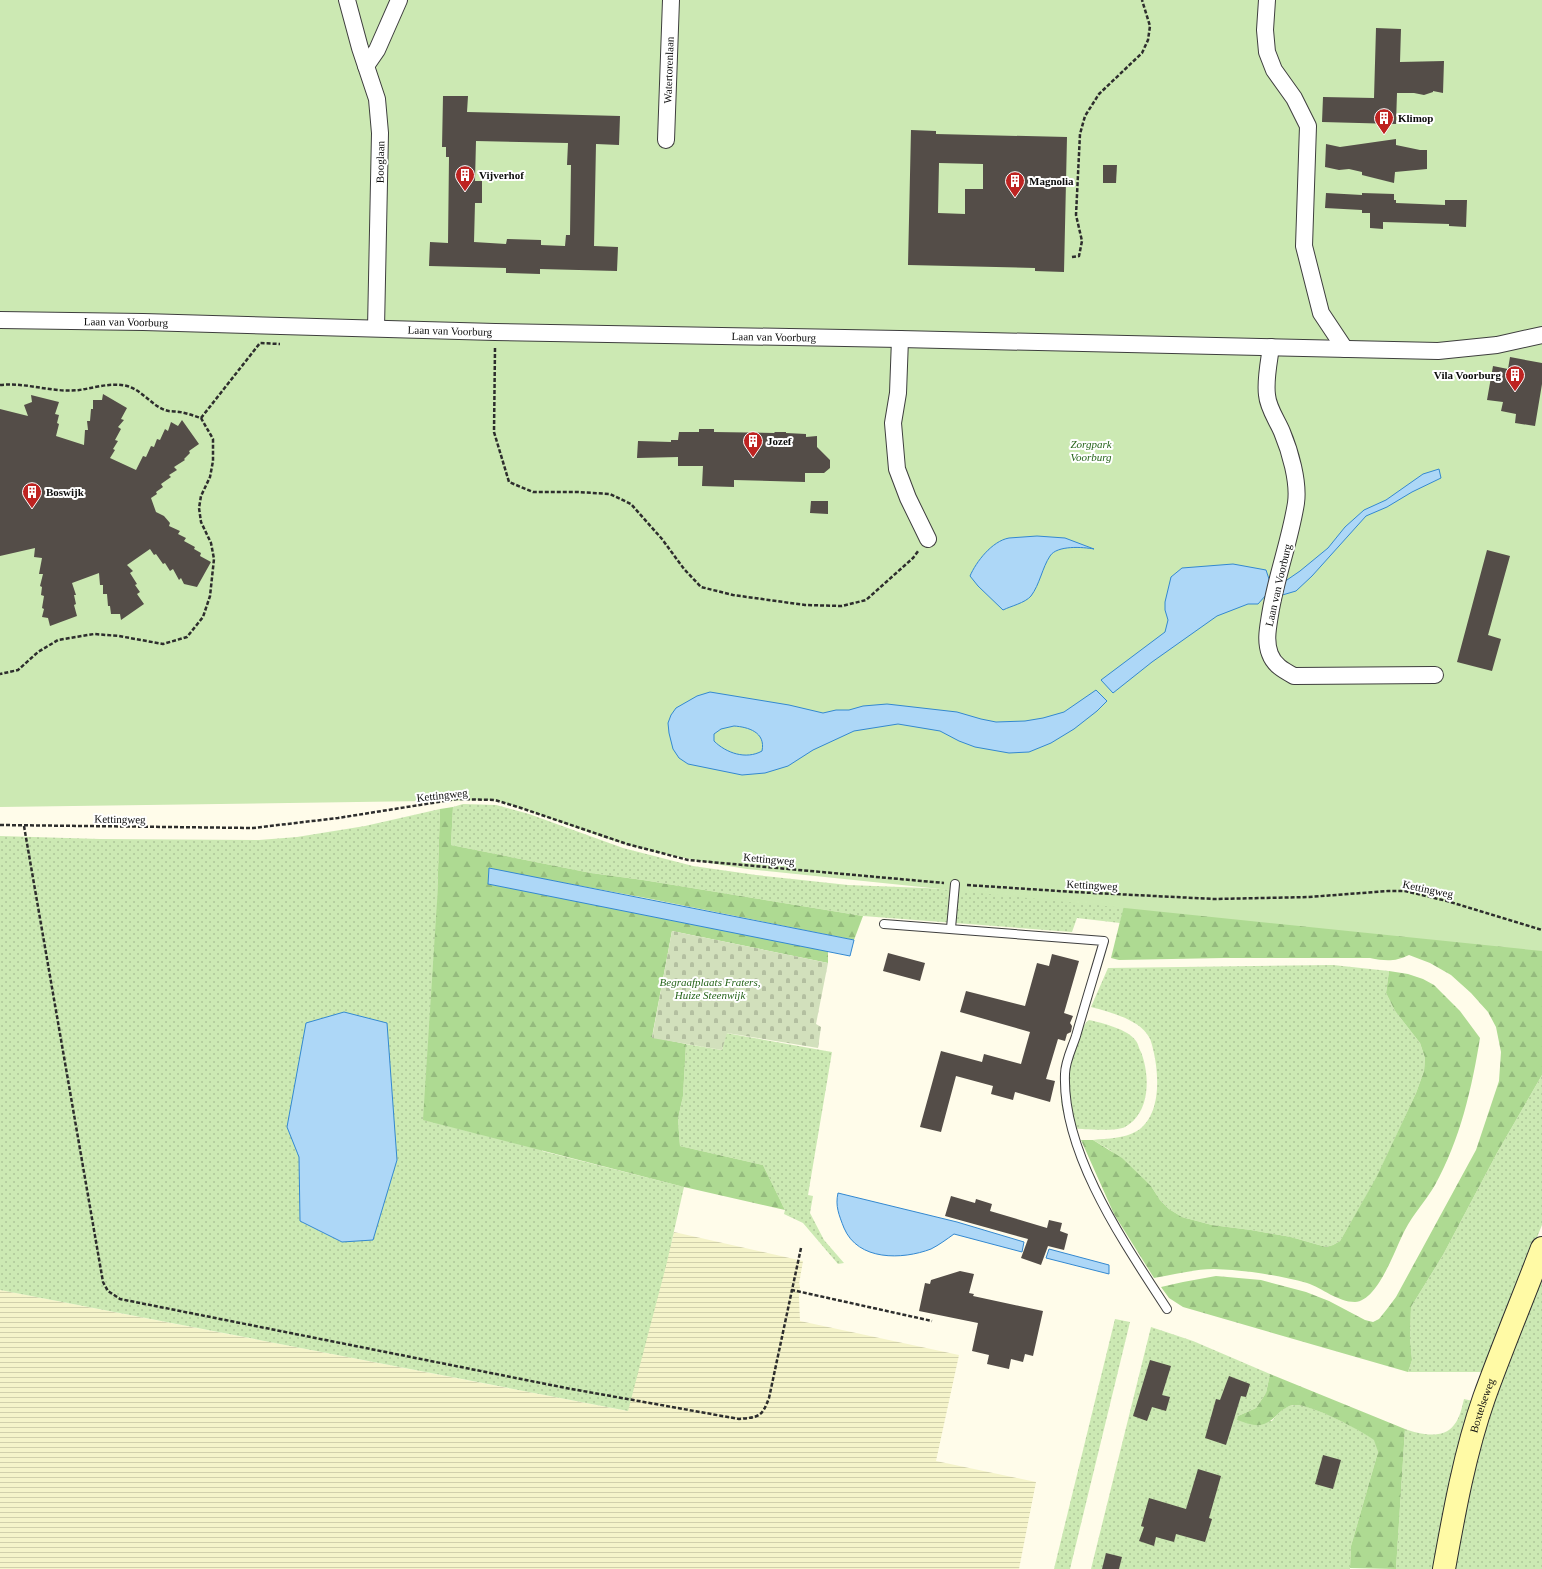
<svg xmlns="http://www.w3.org/2000/svg" width="1542" height="1569" font-family="'Times New Roman',serif">
	<style>
		.farmland { fill: url(#farmland-rules) }
		.grass { fill: url(#grass-dots); fill-rule: evenodd }
		.forest { fill: url(#forest-firs) }
		.cemetery { fill: url(#cemetery-stones) }
		.park { fill: #cce9b3 }
		.water { fill: #add7f7; stroke: #3388d0; fill-rule: evenodd }
		.building { fill: #544d48; fill-rule: evenodd }
		.lines { fill: none; stroke-linecap: round; stroke-linejoin: round }
		.lane-casing { stroke: #3e3e3e; stroke-width: 10 }
		.street-casing { stroke: #3e3e3e; stroke-width: 18 }
		.secondary-casing { stroke: #2d2d2d; stroke-width: 24 }
		.path { stroke: #2d2d2d; stroke-width: 2.5; stroke-dasharray: 4 2; stroke-linecap: butt }
		.lane { stroke: #fff; stroke-width: 8 }
		.street { stroke: #fff; stroke-width: 16 }
		.secondary { stroke: #fffaa5; stroke-width: 22 }
		.labels { text-anchor: middle; stroke-width: 4; stroke-linejoin: round; paint-order: stroke }
		.street-label { font-size: 11px; fill: #0b0b0b; stroke: #fff }
		.poi-label { font-size: 11px; font-weight: bold; fill: #0b0b0b; stroke: #fff; text-anchor: start }
		.park-label { font-size: 11px; font-style: italic; fill: #26641b; stroke: #fff }
	</style>
	<defs>
		<pattern id="farmland-rules" width="6" height="5" patternUnits="userSpaceOnUse"><rect width="6" height="5" fill="#f5f4ca"/><path d="M0 2.5h6" fill="none" stroke="#d1d0ac"/></pattern>
		<pattern id="grass-dots" width="8" height="8" patternUnits="userSpaceOnUse"><rect width="8" height="8" fill="#cce9b3"/><path d="M2 2h.1M6 6h.1" fill="none" stroke="#aec699" stroke-width="1.8" stroke-linecap="round"/></pattern>
		<pattern id="forest-firs" width="22" height="20" patternUnits="userSpaceOnUse"><rect width="22" height="20" fill="#aeda92"/><path d="M5 1l3.5 6h-7zM16 11l3.5 6h-7z" fill="#94ba7d"/></pattern>
		<pattern id="cemetery-stones" width="16" height="16" patternUnits="userSpaceOnUse"><rect width="16" height="16" fill="#d2e0bc"/><path d="M2 7V4a2 2 0 0 1 4 0v3zM10 15v-3a2 2 0 0 1 4 0v3z" fill="#b3bfa0"/></pattern>
	</defs>
	<rect width="100%" height="100%" fill="#fffcea"/>
	<!-- farmland -->
	<path class="farmland" d="M674,1232L803,1261L799,1284L800,1286L799,1297L800,1321L959,1355L936,1461L1036,1482L1019,1569H0V1290L627,1411Z"/>
	<!-- grass -->
	<g class="grass">
		<path d="M463,804L496,805L529,814L623,848L693,866L756,875L848,885L926,888L1125,901L1120,923L1077,918L1072,932L863,916L643,880L591,873L451,845L453,807Z"/>
		<path d="M440,809L437,902L542,1151L684,1187L667,1262L628,1411L0,1290V836L100,839L259,840L297,837L365,826ZM299,1157L342,1242L300,1221Z"/>
		<path d="M1333,965L1389,971L1386,993L1395,1011L1420,1043L1425,1058L1424,1071L1416,1093L1376,1179L1340,1241L1333,1245L1326,1247L1291,1237L1251,1230L1212,1225L1182,1217L1169,1209L1160,1200L1151,1186L1110,1150L1093,1140C1108,1138 1124,1139 1137,1131C1162,1115 1159,1073 1153,1049C1152,1045 1151,1040 1149,1037C1139,1019 1109,1012 1091,1007L1108,968Z"/>
		<path d="M1089,1020C1102,1023 1128,1029 1136,1041C1138,1043 1139,1049 1141,1052C1150,1075 1151,1113 1125,1127C1116,1132 1079,1129 1068,1128C1064,1116 1060,1104 1061,1091C1063,1079 1080,1024 1089,1020Z"/>
		<path d="M726,1033L832,1052L808,1195L813,1196L810,1213L824,1240L844,1263L838,1264L803,1223L784,1214L785,1210L763,1165L680,1146L678,1119L683,1096L686,1044L722,1050Z"/>
		<path d="M1542,1075V1225L1483,1372H1408L1412,1360L1410,1338L1411,1307L1443,1255L1497,1153Z"/>
		<path d="M1542,1273V1569H1454L1477,1454L1499,1381Z"/>
		<path d="M1115,1319L1130,1322L1070,1569H1054Z"/>
		<path d="M1151,1327L1193,1341L1270,1374L1266,1393L1256,1408L1238,1416L1272,1421C1278,1414 1285,1405 1295,1405C1314,1405 1358,1429 1375,1440L1378,1452L1351,1546L1350,1569H1091Z"/>
		<path d="M1464,1399L1477,1402L1437,1569H1396L1405,1429C1419,1434 1443,1440 1454,1425C1460,1418 1462,1407 1464,1399Z"/>
	</g>
	<!-- forest -->
	<g class="forest">
		<path d="M453,807L451,845L591,873L643,880L863,916L854,940L646,898L489,869V884L828,951V963L672,931L652,1037L686,1044L683,1096L678,1119L680,1146L763,1165L785,1210L684,1187L423,1120L437,902L440,809Z"/>
		<path d="M1125,901L1542,935V1075L1497,1153L1443,1255L1411,1307L1410,1338L1412,1360L1408,1372L1183,1307L1169,1298L1161,1287L1183,1282L1216,1276L1261,1280L1306,1292L1329,1301L1365,1320L1373,1322L1379,1319L1387,1309L1396,1297L1476,1150L1499,1081L1501,1052L1496,1027L1488,1012L1471,993L1451,975L1430,963L1409,955C1395,962 1385,961 1370,958H1224L1119,960L1111,958Z"/>
		<path d="M1389,971L1408,974L1423,979L1434,985L1460,1011L1480,1038C1472,1088 1460,1140 1435,1185C1426,1201 1413,1214 1405,1230C1395,1249 1378,1301 1355,1302C1338,1302 1322,1288 1307,1283C1277,1275 1245,1270 1214,1269C1195,1269 1173,1275 1154,1278L1114,1214L1081,1140H1093L1122,1158L1151,1186L1160,1200L1169,1209L1182,1217L1212,1225L1251,1230L1291,1237L1326,1247L1333,1245L1340,1241L1376,1178L1416,1093L1424,1071L1425,1058L1420,1043L1395,1011L1386,993Z"/>
		<path d="M1270,1374L1405,1429L1396,1569L1350,1568L1351,1546L1378,1452L1374,1440C1360,1430 1310,1403 1293,1405C1288,1406 1284,1409 1280,1412C1264,1429 1257,1427 1237,1420L1238,1416L1256,1408L1266,1393Z"/>
	</g>
	<!-- cemetery -->
	<path class="cemetery" d="M672,931L828,963L816,1024L821,1027L818,1048L727,1033L722,1050L652,1038Z"/>
	<!-- park -->
	<path class="park" d="M0,0H1542V951L747,869C707,863 667,855 628,845C583,832 540,813 495,800L0,807Z"/>
	<!-- water -->
	<g class="water">
		<path d="M1439,469L1441,478L1412,492L1387,507L1366,516L1312,576L1296,591L1279,596L1266,595L1258,604H1248L1217,616L1152,662L1113,693L1101,680L1165,632L1168,620L1165,610V602L1171,577L1182,568L1233,564L1266,570L1270,582H1284L1300,571L1328,548L1345,527L1364,510L1386,500L1423,474Z"/>
		<path d="M1037,536L1065,538L1094,549C1083,547 1057,545 1050,556C1042,568 1040,584 1031,596C1025,603 1011,606 1003,610L978,586L970,576C976,562 992,541 1009,538C1018,537 1028,537 1037,536Z"/>
		<path d="M1096,690L1107,701L1097,711L1074,729L1051,743L1029,752L1009,753L975,747L959,741L940,731L898,724L854,731L813,750L788,766L765,773L742,775L688,764L679,758L673,749L669,733L668,723L671,715L676,708L697,696L710,692L789,705L823,713L836,710H849L863,706L887,704L957,712L981,719L996,722L1025,721L1043,718L1064,712ZM734,726C748,727 766,732 762,751C746,760 726,753 714,741V734L721,729Z"/>
		<path d="M489,868L854,940L850,956L488,884Z"/>
		<path d="M344,1012L387,1023L397,1160L373,1240L342,1242L300,1221L299,1157L287,1127L306,1023Z"/>
		<path d="M838,1193L957,1222L1024,1242L1022,1252L954,1234C947,1239 939,1245 931,1249C902,1260 858,1261 844,1228C839,1215 835,1206 838,1193Z"/>
		<path d="M1049,1249L1109,1265V1274L1046,1258Z"/>
	</g>
	<!-- building -->
	<g class="building">
		<path d="M1376,28L1401,29L1400,62L1444,61L1443,93L1433,91V92L1424,95L1414,93H1397L1396,124L1322,122L1323,97L1374,98Z"/>
		<path d="M443,96H468L467,112L620,116L619,145L596,144L594,246L618,247L617,271L540,269V274L506,273V268L429,266L430,242L448,243L449,157H446V147H442ZM476,141L568,143L567,165H571L570,235H566L565,246L541,245V240L507,239L506,244L474,242L475,203H482V181H475Z"/>
		<path d="M911,130L936,131V134L1067,137L1064,272L1035,271V268L908,265ZM939,163L983,164V189H965V214L938,213Z"/>
		<path d="M1396,139V145L1420,150H1427V169L1395,172L1394,183L1362,175V172L1349,169L1339,170L1325,167L1326,144L1340,147Z"/>
		<path d="M1103,165H1117L1116,183H1103Z"/>
		<path d="M1326,193L1362,195V193L1394,194V200H1396V203L1445,205V200H1467L1466,227L1449,226V224L1383,222V229L1370,228V213H1362V210L1325,208Z"/>
		<path d="M1510,357L1542,363V384L1535,426L1515,423L1516,414L1501,411L1503,402L1487,400L1493,366L1508,369Z"/>
		<path d="M103,394L127,408L121,419L124,420L118,427L121,429L115,440L118,441L113,449L115,450L110,458L136,470L143,456L146,457L151,446L154,447L157,439L160,440L165,429L168,431L171,422L178,426L182,420L199,444L189,451L190,453L184,459L185,460L174,467L177,470L169,475L171,477L161,484L163,487L156,492L157,494L151,498L156,512L164,516L170,523L169,526L180,531L178,534L186,538L184,541L195,547L194,549L201,553L200,556L211,562L197,587L184,584L181,578L179,580L173,569L170,571L165,563L163,564L156,554L154,555L150,549L127,565L133,571L130,573L137,584L135,585L140,592L137,594L144,604L121,620L120,614H111L110,606H108L107,594H103V585H100L99,573L72,583L76,595H74L76,604L74,605L77,616L50,626L48,618L42,617L44,609L42,608L44,596L41,595L42,587L40,586L43,574H39L42,558L34,557L35,548L0,556V409L28,416L24,405L32,402L31,395L59,402L55,414L59,415L57,423L59,424L56,436L84,445L85,430H88L87,421H90L91,409H93V400H102Z"/>
		<path d="M699,429H714V432L774,433L775,432H786V433L806,434V437L817,436V447L830,460V468L824,473H805V482L734,480V487L702,486L703,466H678V457L637,458L638,441L671,442V440H678L679,432H699Z"/>
		<path d="M811,501H828V514L810,513Z"/>
		<path d="M1487,550L1510,556L1488,635L1501,639L1492,671L1457,662Z"/>
		<path d="M888,953L925,963L920,981L883,971Z"/>
		<path d="M1052,954L1079,961L1064,1013L1073,1016L1070,1023L1072,1026L1071,1032L1067,1034L1065,1041L1058,1039L1046,1079L1055,1081L1050,1102L1015,1092L1013,1100L991,1094L993,1086L956,1076L941,1132L920,1127L941,1051L982,1062L984,1054L1021,1064L1030,1032L960,1012L966,991L1025,1006L1037,963L1049,966Z"/>
		<path d="M951,1196L975,1203L976,1199L992,1204L990,1211L1047,1228L1049,1220L1062,1223L1060,1231L1068,1234L1064,1250L1048,1246L1041,1265L1021,1258L1028,1239L945,1216Z"/>
		<path d="M960,1271L974,1274L969,1293L974,1294L973,1296L1043,1311L1033,1356L1025,1354L1023,1362L1011,1359L1009,1369L987,1364L989,1355L972,1351L978,1323L919,1311L925,1283L930,1284L931,1280Z"/>
		<path d="M1150,1360L1171,1366L1162,1395L1170,1397L1166,1411L1152,1407L1147,1421L1133,1416Z"/>
		<path d="M1229,1376L1250,1384L1246,1397L1241,1396L1226,1445L1205,1438L1216,1399L1220,1400Z"/>
		<path d="M1323,1455L1341,1460L1333,1489L1315,1484Z"/>
		<path d="M1198,1469L1221,1476L1209,1518L1212,1519L1205,1542L1176,1534L1174,1542L1156,1537L1154,1546L1139,1541L1144,1527L1141,1526L1149,1498L1186,1509Z"/>
		<path d="M1106,1553L1122,1557L1119,1569H1102Z"/>
	</g>
	<g class="lines">
		<defs>
			<g id="lane">
				<path d="M884,924L1104,941C1095,972 1085,1004 1076,1036C1072,1048 1065,1062 1065,1074C1062,1154 1125,1244 1167,1309"/>
				<path d="M951,928L955,884"/>
			</g>
			<g id="street">
				<path d="M347,0L360,48L377,99L380,133L376,328"/>
				<path d="M1267,0L1265,30L1267,52L1274,70L1294,98L1308,126L1304,246L1321,313L1345,349"/>
				<path d="M366,66L377,50L399,0"/>
				<path id="s1" d="M666,140L671,0"/>
				<path id="s2" d="M0,320L143,322L495,332L900,339L1438,351L1497,345L1542,335"/>
				<path d="M900,339L898,393L893,423L897,469L908,498L928,539"/>
				<path d="M1271,347C1269,362 1265,380 1267,395C1268,408 1277,420 1282,432C1290,451 1299,482 1296,503C1290,541 1276,577 1270,615C1268,628 1265,641 1270,654C1274,665 1283,670 1294,676L1435,675"/>
			</g>
			<g id="secondary">
				<path id="s3" d="M1444,1569C1454,1513 1465,1452 1484,1398C1502,1348 1523,1298 1542,1248"/>
			</g>
		</defs>
		<!-- lane casing -->
		<use href="#lane" class="lane-casing"/>
		<!-- street casing -->
		<use href="#street" class="street-casing"/>
		<!-- secondary casing -->
		<use href="#secondary" class="secondary-casing"/>
		<!-- path -->
		<g class="path">
			<path d="M1072,257L1079,256L1082,241L1076,215L1080,134L1085,116L1099,94L1142,53L1148,40L1150,26L1142,0"/>
			<path d="M495,348L494,432L509,482L533,492H578L610,494L631,504L662,539L684,569L701,587L733,595L805,605L842,606L866,600L913,558L919,550"/>
			<path d="M0,385C26,382 52,393 79,390C94,388 111,382 127,386C142,390 151,405 165,410C170,412 175,411 180,412C187,413 194,416 201,418L213,439V461L210,477L201,496L199,508L201,522L211,543L214,559L210,596L203,617L187,637L163,644L119,636L94,634L58,640L38,652L18,670L0,674"/>
			<path d="M201,418L260,343L280,344"/>
			<path d="M0,825L253,828L338,818L457,799L495,800L521,808L627,844L688,860L944,883"/>
			<path d="M24,826L103,1282L108,1291L120,1299L566,1388L739,1419C759,1417 762,1417 769,1398L792,1290"/>
			<path d="M967,885L1074,892L1215,899L1309,897L1388,891H1405L1447,901L1542,930"/>
			<path d="M801,1248L792,1290L932,1321"/>
		</g>
		<!-- lane -->
		<use href="#lane" class="lane"/>
		<!-- street -->
		<use href="#street" class="street"/>
		<!-- secondary -->
		<use href="#secondary" class="secondary"/>
	</g>
	<!-- icons -->
	<defs>
		<symbol id="building-pin" viewBox="-11 -11 22 30"><path d="M0 17L-7.5 6A9.5 9.5 0 1 1 7.5 6Z" fill="#be2321" stroke="#fff"/><path d="M-4-6H4V6H1V3H-1V6H-4ZM-2.5-4.3h1.7v1.8h-1.7ZM.8-4.3h1.7v1.8H.8ZM-2.5-1h1.7V.8h-1.7ZM.8-1h1.7V.8H.8Z" fill="#fff"/></symbol>
	</defs>
	<g fill-rule="evenodd">
		<use href="#building-pin" x="1373" y="107" width="22" height="30"/>
		<use href="#building-pin" x="454" y="164" width="22" height="30"/>
		<use href="#building-pin" x="1004" y="170" width="22" height="30"/>
		<use href="#building-pin" x="1504" y="364" width="22" height="30"/>
		<use href="#building-pin" x="742" y="430" width="22" height="30"/>
		<use href="#building-pin" x="21" y="481" width="22" height="30"/>
	</g>
	<g class="labels">
		<!-- street labels -->
		<g class="street-label">
			<text dy="4" stroke="none"><textPath href="#s1" startOffset="70">Watertorenlaan</textPath></text>
			<text transform="translate(380 162) rotate(-89)" y="4">Booglaan</text>
			<text dy="4" stroke="none"><textPath href="#s2" startOffset="126">Laan van Voorburg</textPath></text>
			<text dy="4" stroke="none"><textPath href="#s2" startOffset="450">Laan van Voorburg</textPath></text>
			<text dy="4" stroke="none"><textPath href="#s2" startOffset="774">Laan van Voorburg</textPath></text>
			<text transform="translate(1278 585) rotate(-77)" y="4">Laan van Voorburg</text>
			<text transform="translate(442 795) rotate(-6)" y="4">Kettingweg</text>
			<text transform="translate(120 819) rotate(1)" y="4">Kettingweg</text>
			<text transform="translate(769 859) rotate(5)" y="4">Kettingweg</text>
			<text transform="translate(1092 885) rotate(3)" y="4">Kettingweg</text>
			<text transform="translate(1428 889) rotate(12)" y="4">Kettingweg</text>
			<text dy="4" stroke="none"><textPath href="#s3" startOffset="168">Boxtelseweg</textPath></text>
		</g>
		<!-- poi labels -->
		<g class="poi-label">
			<text x="1398" y="122">Klimop</text>
			<text x="479" y="179">Vijverhof</text>
			<text x="1029" y="185">Magnolia</text>
			<text x="1501" y="379" text-anchor="end">Vila Voorburg</text>
			<text x="767" y="445">Jozef</text>
			<text x="46" y="496">Boswijk</text>
		</g>
		<!-- park labels -->
		<g class="park-label">
			<text x="1091" y="448">Zorgpark<tspan x="1091" dy="13">Voorburg</tspan></text>
			<text x="710" y="986">Begraafplaats Fraters,<tspan x="710" dy="13">Huize Steenwijk</tspan></text>
		</g>
	</g>
</svg>
